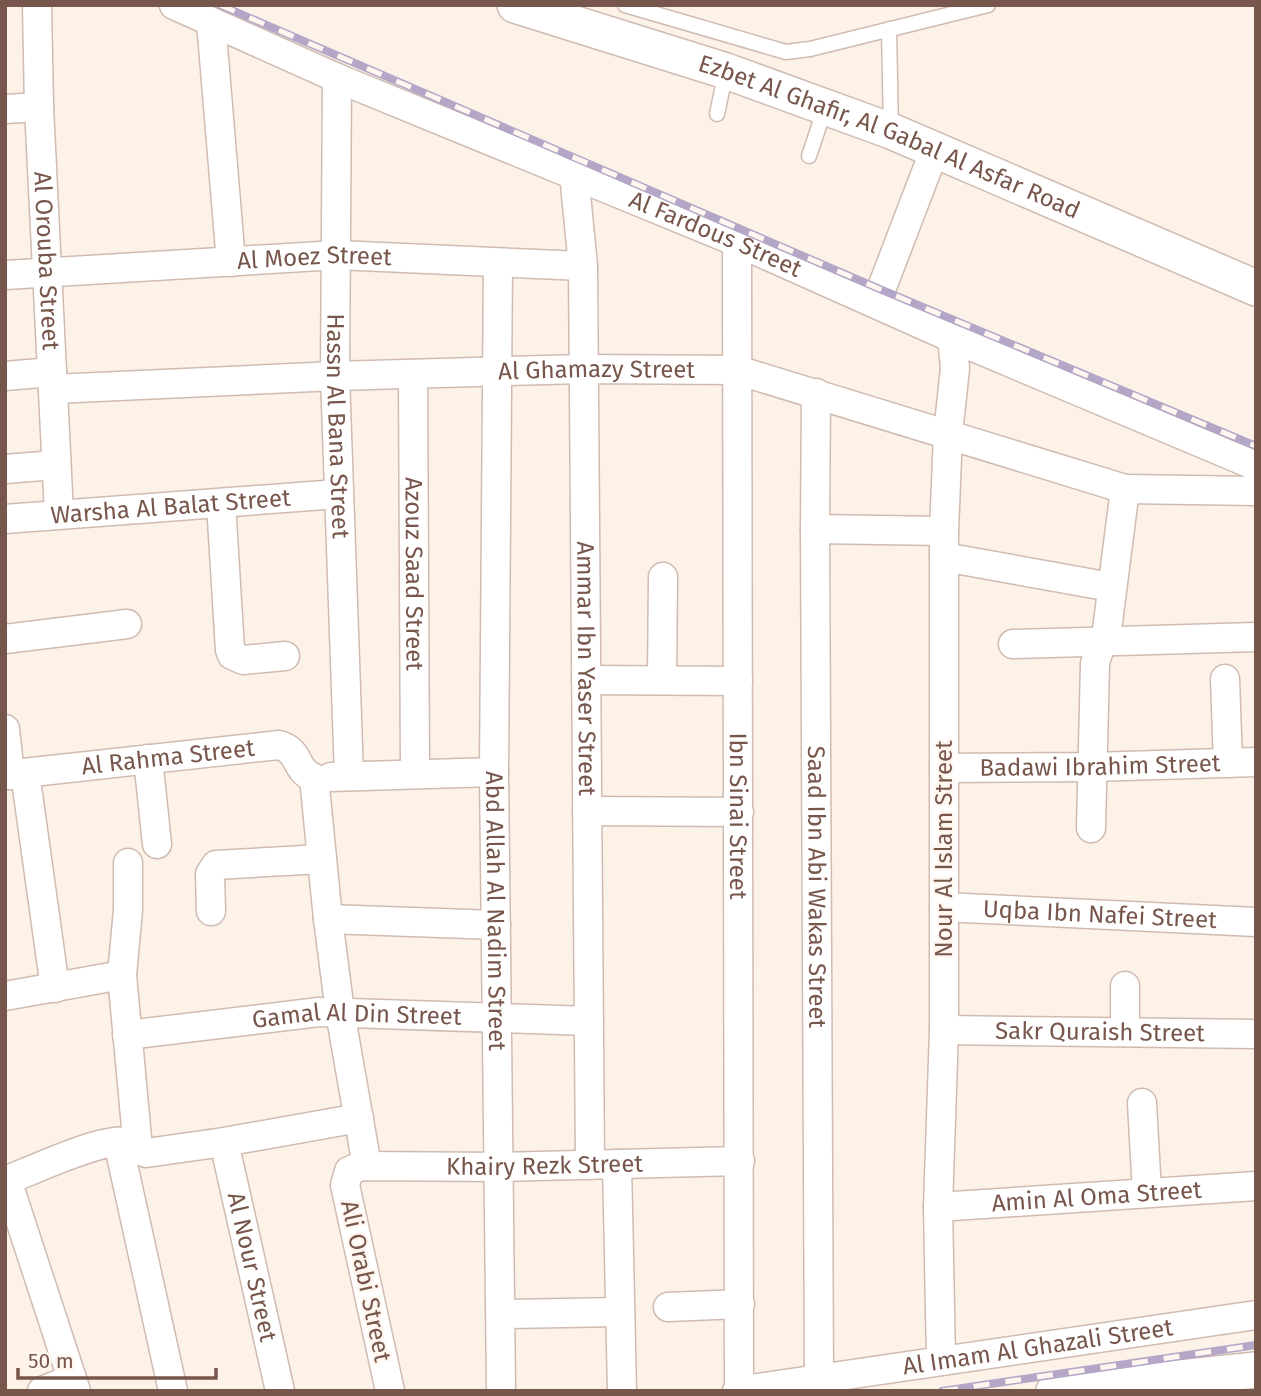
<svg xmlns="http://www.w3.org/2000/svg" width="1261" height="1396" font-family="'Fira Sans',sans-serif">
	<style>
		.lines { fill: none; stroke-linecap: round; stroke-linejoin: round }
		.service-casing { stroke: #d1bbb0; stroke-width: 17 }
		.minor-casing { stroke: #d1bbb0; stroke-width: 31 }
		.tertiary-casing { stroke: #d1bbb0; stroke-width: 38 }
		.service { stroke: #fff; stroke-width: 14 }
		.minor { stroke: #fff; stroke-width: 28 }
		.tertiary { stroke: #fff; stroke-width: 35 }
		.rail-casing { stroke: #b3a6c7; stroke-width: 8 }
		.rail { stroke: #fff7ef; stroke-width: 5; stroke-dasharray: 16; stroke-linecap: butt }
		.labels { text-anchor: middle; stroke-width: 5; stroke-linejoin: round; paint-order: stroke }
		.street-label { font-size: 24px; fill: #77564c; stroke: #fff7ef }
	</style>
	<rect width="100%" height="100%" fill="#fcf2e8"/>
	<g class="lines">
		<defs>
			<g id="service">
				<path d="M625,5L786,52L810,49L988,5"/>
				<path d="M889,29L891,130"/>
				<path d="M717,114L726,71"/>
				<path d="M809,156L825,108"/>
			</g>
			<g id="minor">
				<path id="s1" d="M37,5L39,107L59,514"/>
				<path id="s2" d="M174,5L337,78L737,242L952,338L1256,466"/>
				<path d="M211,22L231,262"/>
				<path id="s3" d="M337,78L335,376L349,775"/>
				<path d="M5,109L39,107"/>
				<path id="s4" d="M574,174L583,266L590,1165"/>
				<path id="s5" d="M737,242L739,1390"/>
				<path id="s6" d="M498,263L494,772L501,1391"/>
				<path id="s7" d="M5,275L337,255L583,266"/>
				<path d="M876,303L935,149"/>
				<path id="s8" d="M413,374L415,774"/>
				<path d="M5,376L52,372"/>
				<path id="s9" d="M53,389L335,376L583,369L737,370L1125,489"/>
				<path id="s10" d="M816,393L815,529L819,1379"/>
				<path d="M5,469L55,465"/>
				<path d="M221,503L230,650L232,655L243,660L285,656"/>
				<path id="s11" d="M5,519L338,494"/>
				<path d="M815,529L944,531"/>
				<path d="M944,557L1111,587"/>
				<path d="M5,639L127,624"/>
				<path d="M1013,644L1256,637"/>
				<path d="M1225,679L1228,763"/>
				<path d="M586,680L738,681"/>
				<path d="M662,680L663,577"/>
				<path d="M5,729L10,775"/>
				<path d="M148,759L157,844"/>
				<path id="s12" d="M944,768L1092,767L1256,762"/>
				<path d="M25,773L55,988"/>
				<path id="s13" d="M5,775L279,745C301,751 294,770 314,778"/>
				<path d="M331,777L494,772"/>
				<path d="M314,778L328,919L340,1012L367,1166"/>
				<path d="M587,811L739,812"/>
				<path d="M1091,828L1095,664C1097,651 1104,642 1107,630L1125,489L1256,491"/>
				<path d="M128,863V910L122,975L138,1149"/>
				<path id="s14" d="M944,907L1256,922"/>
				<path d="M211,911L210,874L216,865L322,859"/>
				<path d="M328,919L496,925"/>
				<path d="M5,996L122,975"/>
				<path id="s15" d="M944,1030L1256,1034"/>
				<path d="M1125,1032V986"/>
				<path id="s16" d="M127,1035L319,1012L589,1021"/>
				<path d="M1142,1103L1147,1193"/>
				<path d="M118,1142L173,1391"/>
				<path id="s17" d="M224,1142L280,1391"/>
				<path d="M617,1164L622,1391"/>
				<path d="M7,1180L76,1391"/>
				<path d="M5,1181C31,1171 102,1137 127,1142C134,1143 139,1150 146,1153L224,1142L359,1118"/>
				<path id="s18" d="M938,1207L1256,1186"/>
				<path d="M668,1307L740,1304"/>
				<path d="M501,1314L620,1312"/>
				<path d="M941,1361L938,1207L944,1030V531L948,434L955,368L952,338"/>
				<path d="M42,1391L72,1379"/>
				<path id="s19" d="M390,1391L345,1185L349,1171L361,1166L500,1167L740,1161"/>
				<path id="s20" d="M737,1391L1256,1315"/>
			</g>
			<g id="tertiary">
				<path id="s21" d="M515,5L726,71L891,131L1256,288"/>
				<path d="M1054,1391L1256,1370"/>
			</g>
		</defs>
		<!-- service casing -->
		<use href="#service" class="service-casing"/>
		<!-- minor casing -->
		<use href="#minor" class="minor-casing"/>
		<!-- tertiary casing -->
		<use href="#tertiary" class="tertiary-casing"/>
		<!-- service -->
		<use href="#service" class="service"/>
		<!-- minor -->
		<use href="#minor" class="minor"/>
		<!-- tertiary -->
		<use href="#tertiary" class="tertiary"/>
		<defs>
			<g id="rail">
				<path d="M220,5L882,290L1256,446"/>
				<path d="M942,1391L1256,1345"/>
			</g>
		</defs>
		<!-- rail casing -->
		<use href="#rail" class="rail-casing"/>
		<!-- rail -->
		<use href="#rail" class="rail"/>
	</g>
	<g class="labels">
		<!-- street labels -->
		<g class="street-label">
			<text dy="8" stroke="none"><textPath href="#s21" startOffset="397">Ezbet Al Ghafir, Al Gabal Al Asfar Road</textPath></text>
			<text dy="8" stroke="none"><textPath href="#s2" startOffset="588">Al Fardous Street</textPath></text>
			<text dy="8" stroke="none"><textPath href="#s1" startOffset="256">Al Orouba Street</textPath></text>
			<text dy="8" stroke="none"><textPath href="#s7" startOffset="310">Al Moez Street</textPath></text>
			<text dy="8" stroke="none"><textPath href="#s9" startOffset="544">Al Ghamazy Street</textPath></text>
			<text dy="8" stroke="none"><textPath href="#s3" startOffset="348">Hassn Al Bana Street</textPath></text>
			<text dy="8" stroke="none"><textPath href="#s11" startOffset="166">Warsha Al Balat Street</textPath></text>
			<text dy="8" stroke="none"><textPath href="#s8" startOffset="200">Azouz Saad Street</textPath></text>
			<text dy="8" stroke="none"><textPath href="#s4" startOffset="495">Ammar Ibn Yaser Street</textPath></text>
			<text dy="8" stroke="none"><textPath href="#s13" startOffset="164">Al Rahma Street</textPath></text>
			<text dy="8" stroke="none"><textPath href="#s12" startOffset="156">Badawi Ibrahim Street</textPath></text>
			<text dy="8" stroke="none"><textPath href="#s5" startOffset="574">Ibn Sinai Street</textPath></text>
			<text transform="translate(944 849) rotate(-90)" y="8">Nour Al Islam Street</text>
			<text dy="8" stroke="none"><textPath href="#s10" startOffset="494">Saad Ibn Abi Wakas Street</textPath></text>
			<text dy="8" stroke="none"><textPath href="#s6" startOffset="648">Abd Allah Al Nadim Street</textPath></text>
			<text dy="8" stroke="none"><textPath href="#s14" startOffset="156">Uqba Ibn Nafei Street</textPath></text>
			<text dy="8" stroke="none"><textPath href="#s16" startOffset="231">Gamal Al Din Street</textPath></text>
			<text dy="8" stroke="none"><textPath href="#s15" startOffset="156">Sakr Quraish Street</textPath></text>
			<text dy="8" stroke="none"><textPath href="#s19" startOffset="422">Khairy Rezk Street</textPath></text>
			<text dy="8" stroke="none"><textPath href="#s18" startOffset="159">Amin Al Oma Street</textPath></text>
			<text dy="8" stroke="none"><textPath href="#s17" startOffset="128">Al Nour Street</textPath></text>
			<text transform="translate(366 1281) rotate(78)" y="8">Ali Orabi Street</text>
			<text dy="8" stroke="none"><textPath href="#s20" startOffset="304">Al Imam Al Ghazali Street</textPath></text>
		</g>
	</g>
	<!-- border -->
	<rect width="1261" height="1396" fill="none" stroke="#77564c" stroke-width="14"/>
	<!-- scale -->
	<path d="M18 1368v10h198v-10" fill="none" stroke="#77564c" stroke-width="3.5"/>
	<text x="28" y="1368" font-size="21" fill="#77564c" stroke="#fff7ef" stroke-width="5" paint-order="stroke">50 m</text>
</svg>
